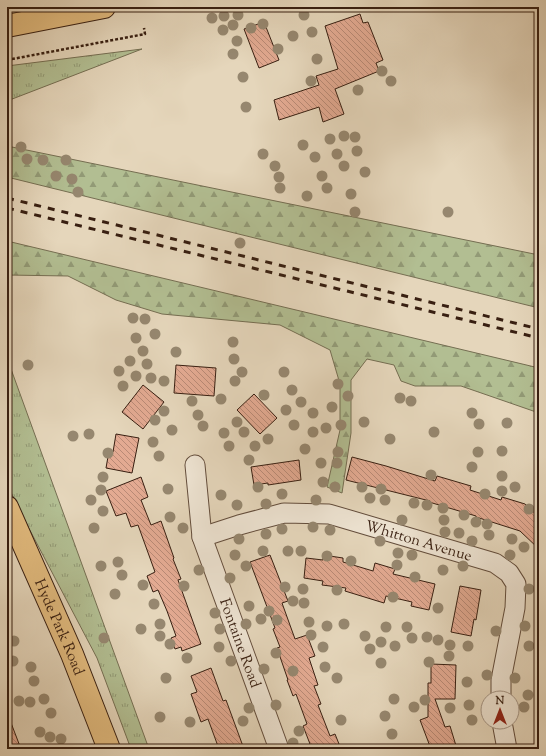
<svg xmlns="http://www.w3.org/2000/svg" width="546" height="756" font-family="'Sorts Mill Goudy',serif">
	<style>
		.grass { fill: url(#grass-tufts); stroke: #756e52 }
		.forest { fill: url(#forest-firs); stroke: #756e52 }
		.building { fill: url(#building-back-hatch); stroke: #381f11 }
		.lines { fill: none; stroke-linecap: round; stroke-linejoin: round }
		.minor-casing { stroke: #634d3c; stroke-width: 21 }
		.major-casing { stroke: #381f11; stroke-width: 24 }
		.path { stroke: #381f11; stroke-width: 2.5; stroke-dasharray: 3 2; stroke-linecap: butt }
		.minor { stroke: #eee4d3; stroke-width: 19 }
		.major { stroke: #e2bb7e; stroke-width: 22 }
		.rail { stroke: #381f11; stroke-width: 3; stroke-dasharray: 7 7; stroke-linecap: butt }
		.tree { fill: #96876f }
		.labels { text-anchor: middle; stroke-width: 3; stroke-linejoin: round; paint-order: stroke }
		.street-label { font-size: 15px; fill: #381f11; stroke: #eee4d3 }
	</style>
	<defs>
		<pattern id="grass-tufts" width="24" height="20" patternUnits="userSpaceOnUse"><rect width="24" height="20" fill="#b2be92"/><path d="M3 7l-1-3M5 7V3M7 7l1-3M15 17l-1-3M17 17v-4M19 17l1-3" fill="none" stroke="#929a76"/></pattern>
		<pattern id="forest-firs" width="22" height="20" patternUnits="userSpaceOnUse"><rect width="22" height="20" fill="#b2be92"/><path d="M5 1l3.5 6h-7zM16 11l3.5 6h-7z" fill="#929a76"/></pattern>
		<pattern id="building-back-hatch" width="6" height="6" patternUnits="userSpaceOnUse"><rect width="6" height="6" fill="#e3aa92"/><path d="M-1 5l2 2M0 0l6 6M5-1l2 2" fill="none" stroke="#b98a76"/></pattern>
	</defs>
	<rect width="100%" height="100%" fill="#e5d6bb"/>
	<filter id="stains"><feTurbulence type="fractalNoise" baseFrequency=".005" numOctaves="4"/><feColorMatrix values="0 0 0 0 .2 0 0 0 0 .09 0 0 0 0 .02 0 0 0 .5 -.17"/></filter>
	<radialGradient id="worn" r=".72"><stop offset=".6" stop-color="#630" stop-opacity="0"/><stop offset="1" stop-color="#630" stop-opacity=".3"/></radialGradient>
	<!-- grass -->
	<g class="grass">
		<path d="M142,49L7,101V66Z"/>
		<path d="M7,358L149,749H131L97,658L24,519L7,484Z"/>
	</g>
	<!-- forest -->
	<g class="forest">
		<path d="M7,146L539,255V308L7,177Z"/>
		<path d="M7,241L539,368V413L461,386H415L401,381L394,365L367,359L351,380V433L342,493L327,487L340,430V384L330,350L280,325L162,314L116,300L68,276L7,275Z"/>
	</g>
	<!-- building -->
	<g class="building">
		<path d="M360,14L363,23L368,22L383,60L376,63L379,71L335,89L344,114L323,122L319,107L279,120L274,100L319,85L316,76L338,69L325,26Z"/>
		<path d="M264,22L279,60L259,68L244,29Z"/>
		<path d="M176,365L216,368L214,396L174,393Z"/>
		<path d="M143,385L164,402L143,429L122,412Z"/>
		<path d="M254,394L277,418L260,434L237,410Z"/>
		<path d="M116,434L139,438L132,473L106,468L109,451L113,452Z"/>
		<path d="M352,457L386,466L435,481L437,476L471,486L470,490L501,500L502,497L525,504L539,517V549L520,531L476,517V516L429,502L430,501L346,480Z"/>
		<path d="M299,460L301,480L268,485V483L254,485L251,467Z"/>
		<path d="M141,477L148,497L141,500L151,525L161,521L174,558L173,559L181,579L178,580L201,644L182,651L181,647L175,649L171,638L176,636L167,611L158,590L153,592L147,576L155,572L138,525L131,527L126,513L116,516L106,491Z"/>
		<path d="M270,555L288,601L282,603L295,639L307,635L315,656L309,658L318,685L314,686L321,704L318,705L330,736L335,734L341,749H300L310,744L303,726L307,724L296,694L293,696L287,680H288L277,648L280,647L273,629L275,628L250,562Z"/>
		<path d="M323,555L343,558V562L373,571L375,563L395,569L393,574L435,584L429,610L411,606L412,602L386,596L384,603L345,591L346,588L322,585L323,581L304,578L306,558L323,560Z"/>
		<path d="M460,586L481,590L476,620L474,619L471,636L451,632Z"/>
		<path d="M431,664L456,665L455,699H435L445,727L450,726L457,749H431L420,720L428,717V683H431Z"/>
		<path d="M211,668L223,701L226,700L244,749H219L208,719L201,722L191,694L197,692L191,676Z"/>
		<path d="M7,715H8L21,749H7Z"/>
	</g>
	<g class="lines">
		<defs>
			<g id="minor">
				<path id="s1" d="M195,465L202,537L279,749"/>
				<path id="s2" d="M202,537L239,525L284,513L329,514L495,563L509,573L516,584L515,608L501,680V698"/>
				<path d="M502,722L507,749"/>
			</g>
			<g id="major">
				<path d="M7,26L104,7"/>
				<path id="s3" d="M7,507L72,654L109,749"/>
			</g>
		</defs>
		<!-- minor casing -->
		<use href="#minor" class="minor-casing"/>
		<!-- major casing -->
		<use href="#major" class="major-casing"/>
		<!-- path -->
		<path class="path" d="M7,60L145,34L144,28"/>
		<!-- minor -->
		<use href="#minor" class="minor"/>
		<!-- major -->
		<use href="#major" class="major"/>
		<!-- rail -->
		<g class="rail">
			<path d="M7,198L539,329"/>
			<path d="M7,208L539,338"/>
		</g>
	</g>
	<!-- trees -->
	<g class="tree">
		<circle cx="238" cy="15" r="5.5"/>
		<circle cx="304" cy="15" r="5.5"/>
		<circle cx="224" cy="16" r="5.5"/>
		<circle cx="212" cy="18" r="5.5"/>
		<circle cx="263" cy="24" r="5.5"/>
		<circle cx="233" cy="25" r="5.5"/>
		<circle cx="251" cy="28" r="5.5"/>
		<circle cx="223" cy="30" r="5.5"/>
		<circle cx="312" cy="32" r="5.5"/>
		<circle cx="293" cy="36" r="5.5"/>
		<circle cx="237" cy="41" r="5.5"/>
		<circle cx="278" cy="49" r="5.5"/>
		<circle cx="233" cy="54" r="5.5"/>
		<circle cx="317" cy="59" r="5.5"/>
		<circle cx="382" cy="71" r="5.5"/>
		<circle cx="243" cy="77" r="5.5"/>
		<circle cx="311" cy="81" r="5.5"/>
		<circle cx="391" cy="81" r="5.5"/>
		<circle cx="358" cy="90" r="5.5"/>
		<circle cx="246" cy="107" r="5.5"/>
		<circle cx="344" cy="136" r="5.5"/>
		<circle cx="355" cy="137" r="5.5"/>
		<circle cx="330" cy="139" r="5.5"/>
		<circle cx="303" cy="145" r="5.5"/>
		<circle cx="21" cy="147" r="5.5"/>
		<circle cx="357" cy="151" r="5.5"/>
		<circle cx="263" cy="154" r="5.5"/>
		<circle cx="337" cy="154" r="5.5"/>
		<circle cx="315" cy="157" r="5.5"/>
		<circle cx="27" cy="159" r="5.5"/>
		<circle cx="43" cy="160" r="5.5"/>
		<circle cx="66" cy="160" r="5.5"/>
		<circle cx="275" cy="166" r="5.5"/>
		<circle cx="344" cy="166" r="5.5"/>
		<circle cx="365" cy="172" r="5.5"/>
		<circle cx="56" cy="176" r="5.5"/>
		<circle cx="322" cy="176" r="5.5"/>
		<circle cx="279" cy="177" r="5.5"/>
		<circle cx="72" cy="179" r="5.5"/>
		<circle cx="280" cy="188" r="5.5"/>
		<circle cx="327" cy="188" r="5.5"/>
		<circle cx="78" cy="192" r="5.5"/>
		<circle cx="351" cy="194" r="5.5"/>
		<circle cx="307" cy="196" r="5.5"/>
		<circle cx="355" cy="212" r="5.5"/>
		<circle cx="448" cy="212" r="5.5"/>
		<circle cx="240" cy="243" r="5.5"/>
		<circle cx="133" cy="318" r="5.5"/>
		<circle cx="145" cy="319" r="5.5"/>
		<circle cx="155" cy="334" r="5.5"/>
		<circle cx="136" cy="338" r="5.5"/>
		<circle cx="233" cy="342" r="5.5"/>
		<circle cx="143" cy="351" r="5.5"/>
		<circle cx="176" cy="352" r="5.5"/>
		<circle cx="234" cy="359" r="5.5"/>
		<circle cx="130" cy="361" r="5.5"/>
		<circle cx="147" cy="364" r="5.5"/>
		<circle cx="28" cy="365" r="5.5"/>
		<circle cx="119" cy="371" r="5.5"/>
		<circle cx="242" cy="372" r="5.5"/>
		<circle cx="284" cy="372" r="5.5"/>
		<circle cx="136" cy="376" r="5.5"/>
		<circle cx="151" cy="378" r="5.5"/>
		<circle cx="164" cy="381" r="5.5"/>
		<circle cx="235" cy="381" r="5.5"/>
		<circle cx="338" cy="384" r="5.5"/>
		<circle cx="123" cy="386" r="5.5"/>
		<circle cx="292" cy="390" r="5.5"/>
		<circle cx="264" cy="395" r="5.5"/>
		<circle cx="348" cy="396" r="5.5"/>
		<circle cx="400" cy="398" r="5.5"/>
		<circle cx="221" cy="399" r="5.5"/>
		<circle cx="192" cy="401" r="5.5"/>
		<circle cx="411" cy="401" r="5.5"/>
		<circle cx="301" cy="402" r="5.5"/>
		<circle cx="332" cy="407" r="5.5"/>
		<circle cx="286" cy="410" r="5.5"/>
		<circle cx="164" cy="411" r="5.5"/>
		<circle cx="313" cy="413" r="5.5"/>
		<circle cx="472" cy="413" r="5.5"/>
		<circle cx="198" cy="415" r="5.5"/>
		<circle cx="155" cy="420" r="5.5"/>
		<circle cx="237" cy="422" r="5.5"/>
		<circle cx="364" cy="422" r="5.5"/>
		<circle cx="507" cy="423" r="5.5"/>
		<circle cx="479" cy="424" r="5.5"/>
		<circle cx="294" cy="425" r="5.5"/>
		<circle cx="341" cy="425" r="5.5"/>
		<circle cx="203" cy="426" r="5.5"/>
		<circle cx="326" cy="428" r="5.5"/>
		<circle cx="172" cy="430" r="5.5"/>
		<circle cx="244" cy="432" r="5.5"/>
		<circle cx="313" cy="432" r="5.5"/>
		<circle cx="434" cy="432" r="5.5"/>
		<circle cx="224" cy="433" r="5.5"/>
		<circle cx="89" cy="434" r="5.5"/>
		<circle cx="73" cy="436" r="5.5"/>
		<circle cx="268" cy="439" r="5.5"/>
		<circle cx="390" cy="439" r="5.5"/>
		<circle cx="153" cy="442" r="5.5"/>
		<circle cx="229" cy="446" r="5.5"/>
		<circle cx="255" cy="446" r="5.5"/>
		<circle cx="305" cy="449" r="5.5"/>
		<circle cx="502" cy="451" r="5.5"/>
		<circle cx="338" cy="452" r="5.5"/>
		<circle cx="478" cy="452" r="5.5"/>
		<circle cx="108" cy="453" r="5.5"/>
		<circle cx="159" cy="456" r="5.5"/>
		<circle cx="249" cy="460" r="5.5"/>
		<circle cx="321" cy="463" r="5.5"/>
		<circle cx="337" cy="463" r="5.5"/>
		<circle cx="472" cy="467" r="5.5"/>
		<circle cx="431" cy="475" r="5.5"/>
		<circle cx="502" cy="476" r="5.5"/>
		<circle cx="103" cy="477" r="5.5"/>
		<circle cx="323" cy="482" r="5.5"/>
		<circle cx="258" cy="487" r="5.5"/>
		<circle cx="335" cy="487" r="5.5"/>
		<circle cx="362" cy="487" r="5.5"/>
		<circle cx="515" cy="487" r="5.5"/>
		<circle cx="168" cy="489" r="5.5"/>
		<circle cx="381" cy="489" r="5.5"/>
		<circle cx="101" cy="490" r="5.5"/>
		<circle cx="502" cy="491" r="5.5"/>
		<circle cx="282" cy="494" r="5.5"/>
		<circle cx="485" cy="494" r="5.5"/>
		<circle cx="221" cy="495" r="5.5"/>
		<circle cx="370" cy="498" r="5.5"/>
		<circle cx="91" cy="500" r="5.5"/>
		<circle cx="316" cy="500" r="5.5"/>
		<circle cx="385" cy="500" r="5.5"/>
		<circle cx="414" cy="503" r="5.5"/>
		<circle cx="266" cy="504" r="5.5"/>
		<circle cx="237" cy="505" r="5.5"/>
		<circle cx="427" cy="505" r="5.5"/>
		<circle cx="443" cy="508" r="5.5"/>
		<circle cx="529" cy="509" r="5.5"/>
		<circle cx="103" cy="511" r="5.5"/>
		<circle cx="464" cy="515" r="5.5"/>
		<circle cx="170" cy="517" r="5.5"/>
		<circle cx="402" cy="520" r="5.5"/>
		<circle cx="444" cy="520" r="5.5"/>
		<circle cx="476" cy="522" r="5.5"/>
		<circle cx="487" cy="524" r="5.5"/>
		<circle cx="313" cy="527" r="5.5"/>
		<circle cx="94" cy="528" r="5.5"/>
		<circle cx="183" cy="528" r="5.5"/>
		<circle cx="282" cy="529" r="5.5"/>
		<circle cx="330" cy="530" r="5.5"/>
		<circle cx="445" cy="532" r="5.5"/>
		<circle cx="459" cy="533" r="5.5"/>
		<circle cx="266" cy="534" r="5.5"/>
		<circle cx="489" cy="535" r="5.5"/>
		<circle cx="239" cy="539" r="5.5"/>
		<circle cx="512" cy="539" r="5.5"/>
		<circle cx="380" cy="541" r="5.5"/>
		<circle cx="472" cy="541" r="5.5"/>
		<circle cx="524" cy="547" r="5.5"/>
		<circle cx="263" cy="551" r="5.5"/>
		<circle cx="288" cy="551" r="5.5"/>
		<circle cx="301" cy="551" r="5.5"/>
		<circle cx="398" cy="553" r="5.5"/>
		<circle cx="235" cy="555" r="5.5"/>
		<circle cx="412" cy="555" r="5.5"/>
		<circle cx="510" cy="555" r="5.5"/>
		<circle cx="327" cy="556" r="5.5"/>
		<circle cx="351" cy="561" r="5.5"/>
		<circle cx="118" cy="562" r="5.5"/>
		<circle cx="397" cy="565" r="5.5"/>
		<circle cx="101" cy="566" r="5.5"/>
		<circle cx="246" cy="566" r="5.5"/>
		<circle cx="463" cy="566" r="5.5"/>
		<circle cx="199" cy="570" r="5.5"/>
		<circle cx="443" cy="570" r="5.5"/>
		<circle cx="122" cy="575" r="5.5"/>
		<circle cx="415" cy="577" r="5.5"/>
		<circle cx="230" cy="578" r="5.5"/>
		<circle cx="143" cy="585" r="5.5"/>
		<circle cx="184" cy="586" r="5.5"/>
		<circle cx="285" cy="587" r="5.5"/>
		<circle cx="303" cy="589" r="5.5"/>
		<circle cx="529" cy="589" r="5.5"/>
		<circle cx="337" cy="590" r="5.5"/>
		<circle cx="115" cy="594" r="5.5"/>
		<circle cx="393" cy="597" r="5.5"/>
		<circle cx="293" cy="601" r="5.5"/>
		<circle cx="304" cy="603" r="5.5"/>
		<circle cx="154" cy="604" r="5.5"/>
		<circle cx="249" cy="606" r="5.5"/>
		<circle cx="438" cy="608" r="5.5"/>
		<circle cx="269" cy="611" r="5.5"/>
		<circle cx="215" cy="613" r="5.5"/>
		<circle cx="261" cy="619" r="5.5"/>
		<circle cx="277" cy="620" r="5.5"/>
		<circle cx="309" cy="622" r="5.5"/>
		<circle cx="160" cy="624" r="5.5"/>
		<circle cx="246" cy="624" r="5.5"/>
		<circle cx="344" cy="624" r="5.5"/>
		<circle cx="327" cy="626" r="5.5"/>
		<circle cx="525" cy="626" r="5.5"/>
		<circle cx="386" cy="627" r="5.5"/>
		<circle cx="407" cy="627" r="5.5"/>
		<circle cx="141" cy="629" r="5.5"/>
		<circle cx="220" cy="629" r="5.5"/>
		<circle cx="496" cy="631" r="5.5"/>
		<circle cx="311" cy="635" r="5.5"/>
		<circle cx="160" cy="636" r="5.5"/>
		<circle cx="365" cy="636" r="5.5"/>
		<circle cx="427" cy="637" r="5.5"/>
		<circle cx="104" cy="638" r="5.5"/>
		<circle cx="412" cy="638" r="5.5"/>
		<circle cx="438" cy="640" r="5.5"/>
		<circle cx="14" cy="641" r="5.5"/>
		<circle cx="381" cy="642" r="5.5"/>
		<circle cx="170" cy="644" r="5.5"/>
		<circle cx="450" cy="645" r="5.5"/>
		<circle cx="395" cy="646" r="5.5"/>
		<circle cx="468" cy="646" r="5.5"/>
		<circle cx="529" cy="646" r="5.5"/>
		<circle cx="219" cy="647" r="5.5"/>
		<circle cx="323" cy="647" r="5.5"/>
		<circle cx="370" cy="649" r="5.5"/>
		<circle cx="276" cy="653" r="5.5"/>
		<circle cx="449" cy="656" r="5.5"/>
		<circle cx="187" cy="658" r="5.5"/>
		<circle cx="13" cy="661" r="5.5"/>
		<circle cx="231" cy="661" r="5.5"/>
		<circle cx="429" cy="662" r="5.5"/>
		<circle cx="381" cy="663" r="5.5"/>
		<circle cx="31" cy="667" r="5.5"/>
		<circle cx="325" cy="667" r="5.5"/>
		<circle cx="264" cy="669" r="5.5"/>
		<circle cx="293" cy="671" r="5.5"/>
		<circle cx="487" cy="675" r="5.5"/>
		<circle cx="166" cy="678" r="5.5"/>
		<circle cx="337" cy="678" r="5.5"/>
		<circle cx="515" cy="678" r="5.5"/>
		<circle cx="34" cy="681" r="5.5"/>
		<circle cx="467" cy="682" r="5.5"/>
		<circle cx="528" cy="695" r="5.5"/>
		<circle cx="44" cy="699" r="5.5"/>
		<circle cx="394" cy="699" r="5.5"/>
		<circle cx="425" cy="700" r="5.5"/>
		<circle cx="19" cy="701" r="5.5"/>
		<circle cx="30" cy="702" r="5.5"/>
		<circle cx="276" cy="705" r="5.5"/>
		<circle cx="469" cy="705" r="5.5"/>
		<circle cx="414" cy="707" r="5.5"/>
		<circle cx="524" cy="707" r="5.5"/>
		<circle cx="249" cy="708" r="5.5"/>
		<circle cx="450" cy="708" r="5.5"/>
		<circle cx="51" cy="713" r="5.5"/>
		<circle cx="385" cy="716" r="5.5"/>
		<circle cx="160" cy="717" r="5.5"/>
		<circle cx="341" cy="720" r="5.5"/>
		<circle cx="472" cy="720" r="5.5"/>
		<circle cx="243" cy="721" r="5.5"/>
		<circle cx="190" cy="722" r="5.5"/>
		<circle cx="299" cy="731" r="5.5"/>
		<circle cx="40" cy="732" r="5.5"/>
		<circle cx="392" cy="734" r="5.5"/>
		<circle cx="50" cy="737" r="5.5"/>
		<circle cx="61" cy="739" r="5.5"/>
		<circle cx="293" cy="743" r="5.5"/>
	</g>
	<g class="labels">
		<!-- street labels -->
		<g class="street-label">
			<text dy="5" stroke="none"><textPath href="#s2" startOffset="224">Whitton Avenue</textPath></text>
			<text dy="5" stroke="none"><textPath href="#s3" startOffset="131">Hyde Park Road</textPath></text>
			<text dy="5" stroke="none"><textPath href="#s1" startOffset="185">Fontaine Road</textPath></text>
		</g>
	</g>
	<!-- margin -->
	<rect width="546" height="756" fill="none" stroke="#e5d6bb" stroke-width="24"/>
	<rect x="8" y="8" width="530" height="740" fill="none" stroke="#381f11" stroke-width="2"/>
	<rect x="12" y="12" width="522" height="732" fill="none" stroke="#381f11"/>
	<!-- north arrow -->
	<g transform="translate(500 710)"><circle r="19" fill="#eee4d3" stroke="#a59585"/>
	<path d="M0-3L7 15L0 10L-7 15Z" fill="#8f2418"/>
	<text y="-6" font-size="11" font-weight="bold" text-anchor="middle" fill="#381f11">N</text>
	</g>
	<rect width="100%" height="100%" filter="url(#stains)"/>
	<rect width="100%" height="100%" fill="url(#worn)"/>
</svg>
